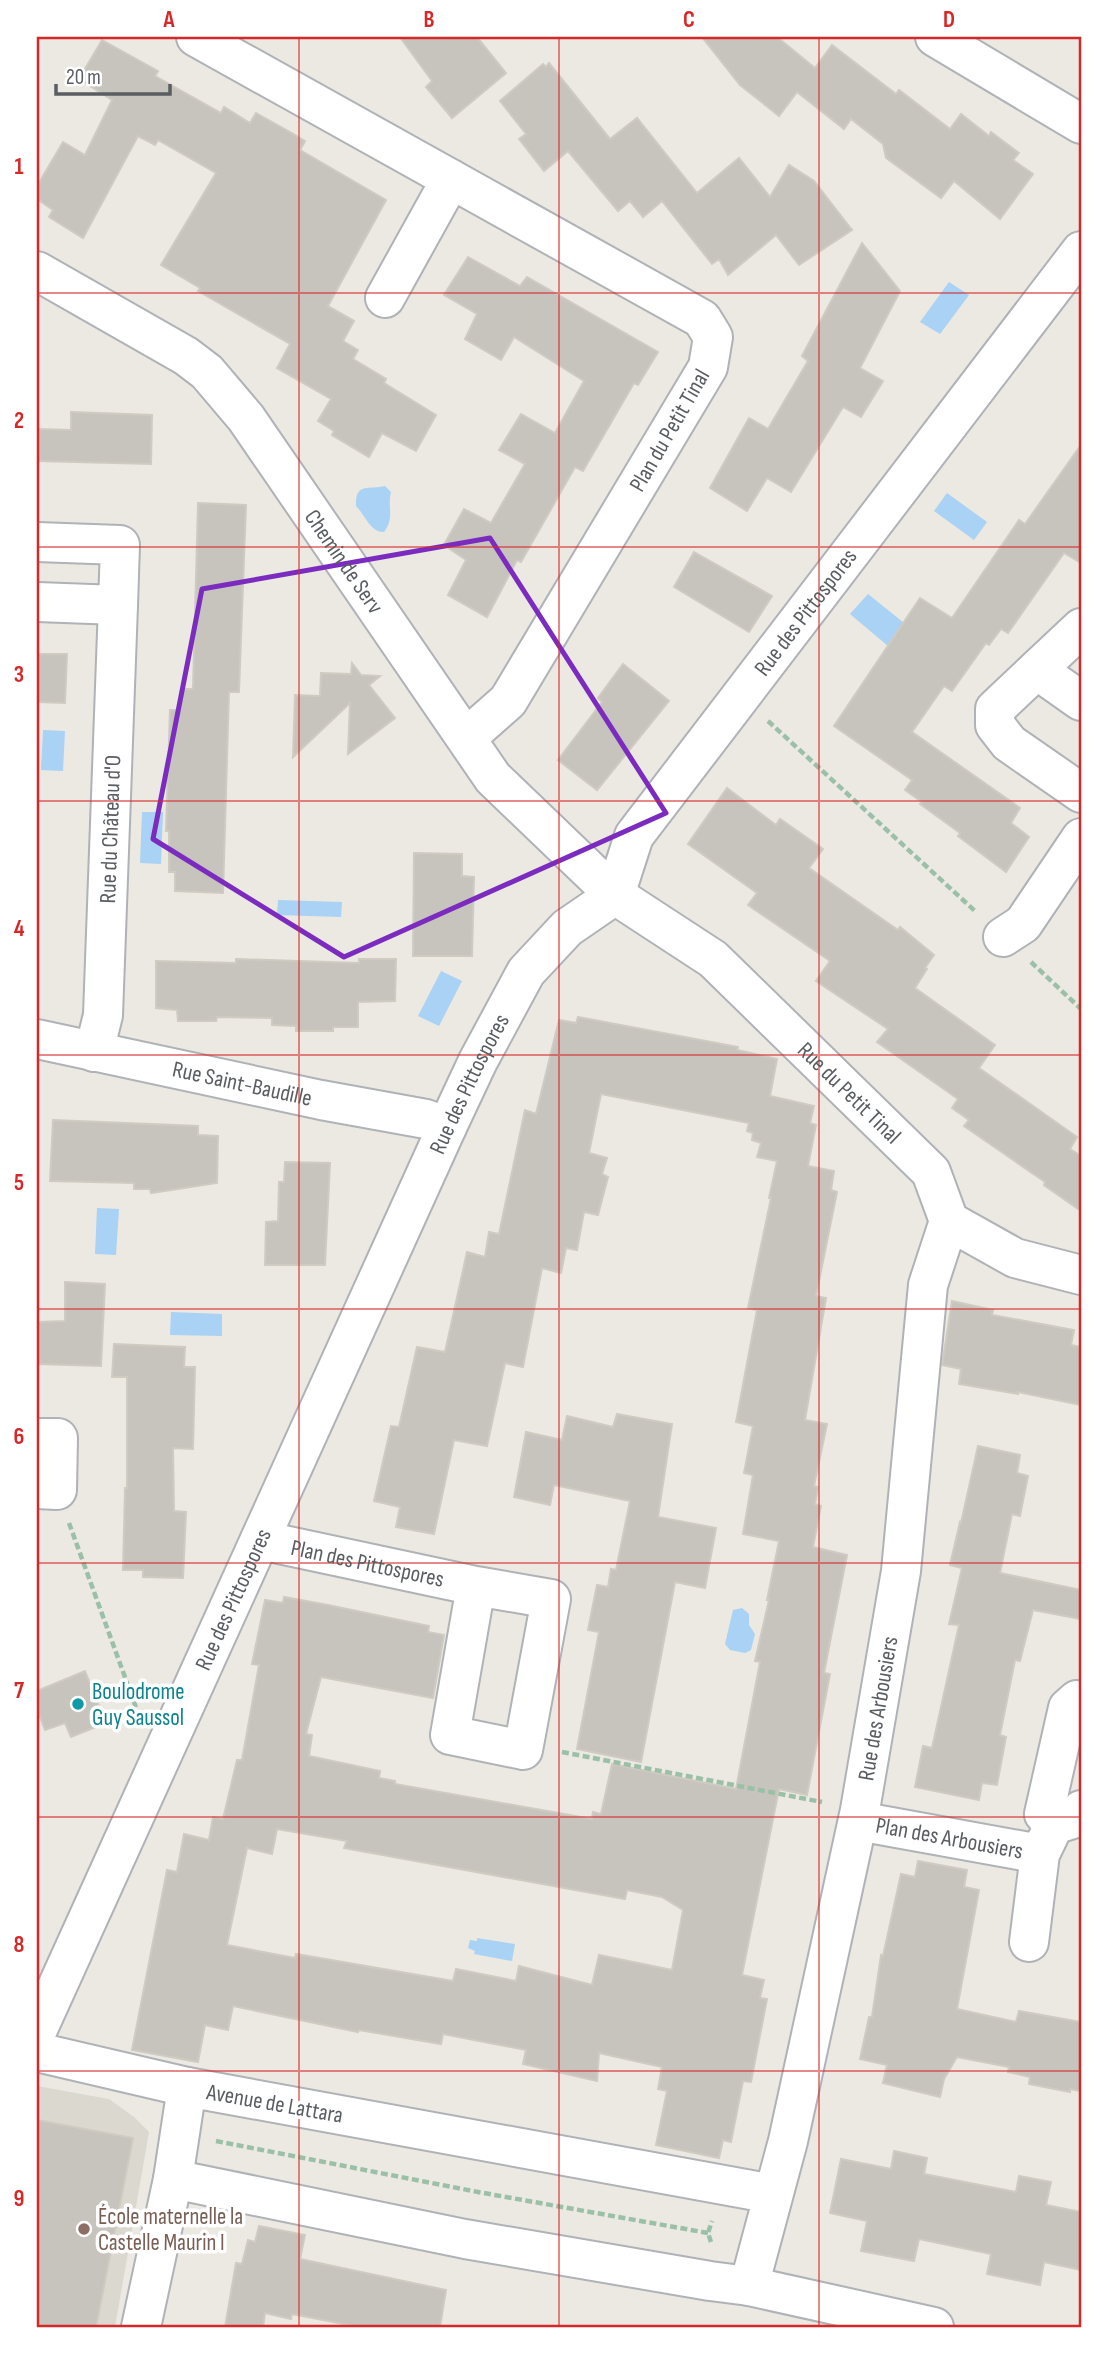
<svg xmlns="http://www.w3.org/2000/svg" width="1118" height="2364" font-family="'Sofia Sans Condensed',sans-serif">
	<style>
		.education { fill: #dbd8d0 }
		.water { fill: #a9d2f4 }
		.building { fill: #c7c4be; stroke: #cfcbc1; stroke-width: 2; fill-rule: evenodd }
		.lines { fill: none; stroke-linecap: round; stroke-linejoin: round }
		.minor-casing { stroke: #afb2b6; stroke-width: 42 }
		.path { stroke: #9bc0a7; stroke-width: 4.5; stroke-dasharray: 7 3.5; stroke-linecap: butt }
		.minor { stroke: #fff; stroke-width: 38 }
		.marked { fill: none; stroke: #7b2cbf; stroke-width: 5; stroke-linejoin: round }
		.grid { fill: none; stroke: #d62828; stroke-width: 2; stroke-opacity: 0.55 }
		.culture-dot { fill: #0f9aa8; stroke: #fff; stroke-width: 2.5 }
		.education-dot { fill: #8d6e63; stroke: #fff; stroke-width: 2.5 }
		.labels { text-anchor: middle; stroke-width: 7; stroke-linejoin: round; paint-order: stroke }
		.street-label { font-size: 23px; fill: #5a5d61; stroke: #fff }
		.culture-label { font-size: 23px; fill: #0d838f; stroke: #fff; text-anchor: start }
		.education-label { font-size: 23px; fill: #785e54; stroke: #fff; text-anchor: start }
		.neatline { fill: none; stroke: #d62828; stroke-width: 2.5 }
		.grid-label { font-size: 23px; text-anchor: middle; font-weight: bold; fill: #d62828 }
	</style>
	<rect width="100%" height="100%" fill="#ebe9e2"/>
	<!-- education -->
	<path class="education" d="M37,2086L109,2099L134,2117L149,2132L115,2327H37Z"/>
	<!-- water -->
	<g class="water">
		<path d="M949,282L969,295L940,334L920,322Z"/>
		<path d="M385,486L391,492C387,507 395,518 384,532C370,532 366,516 356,506C355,482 369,490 385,486Z"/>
		<path d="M947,493L987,522L974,540L934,511Z"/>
		<path d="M868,594L904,623L888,646L850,614Z"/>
		<path d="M43,730L65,731L63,771L41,770Z"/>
		<path d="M142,812H163L161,864L140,863Z"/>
		<path d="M278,900L342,902L341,917L277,915Z"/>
		<path d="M441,971L462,981L439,1026L418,1016Z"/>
		<path d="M97,1208L119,1209L116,1255L95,1254Z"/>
		<path d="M171,1312L222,1314V1336L170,1335Z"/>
		<path d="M742,1608L749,1614V1625L755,1634L751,1650L745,1653L730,1650L725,1644L733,1610Z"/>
		<path d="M477,1938L515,1944L512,1961L474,1954L475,1951L468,1948L470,1940L477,1941Z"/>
	</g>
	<!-- building -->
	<g class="building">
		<path d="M400,37H477L506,73L452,118L426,87L432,81Z"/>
		<path d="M702,37H777L815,68L832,45L896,94L899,90L950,129L961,114L989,136L991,132L1019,153L1013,160L1033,174L1000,219L954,181L941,198L886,158L883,144L851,119L844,129L797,92L779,116L740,85Z"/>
		<path d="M102,40L158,71L155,76L221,113L224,107L250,123L256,113L290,132L305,141L300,150L386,200L328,306L354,321L343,341L358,350L353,359L386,379L384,383L436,415L416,451L382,433L369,457L332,435L334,431L318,421L331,399L277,368L290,344L198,291L200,288L161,265L216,173L158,140L155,145L138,136L83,238L49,217L53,210L37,199V186L63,142L85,155L112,100L79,79Z"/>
		<path d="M549,63L610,139L637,118L697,193L739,158L770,197L789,165L814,181L852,230L799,265L776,235L728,275L719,259L712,264L662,201L643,217L630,201L618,211L568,151L544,171L519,139L526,134L500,101L543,64L546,67Z"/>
		<path d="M862,243L900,291L860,368L883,381L861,417L843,407L791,492L767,478L747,511L710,488L749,418L768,429L808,361L802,356Z"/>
		<path d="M468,257L520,286L527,277L658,352L638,385L634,383L583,471L575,467L521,562L517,560L487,617L448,595L466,560L444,545L464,509L491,523L525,464L499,450L521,414L555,433L584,381L514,337L501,360L465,339L477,314L444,295Z"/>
		<path d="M71,412L152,415L151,464L37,461V429L71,430Z"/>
		<path d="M1081,445V563L1064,553L1008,633L1001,629L989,645L986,643L952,691L944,686L912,732L1020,808L1011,823L1029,837L1006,872L958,836L960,833L920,804L922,802L905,790L912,780L834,726L920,598L952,618L1019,520L1025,524Z"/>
		<path d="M198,503L246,505L239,692H229L223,893L175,891V872H169V831H166L170,710H180L181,689H193Z"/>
		<path d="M694,552L772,596L749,632L674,587Z"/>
		<path d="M37,654H67L65,703L37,702Z"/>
		<path d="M352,663L361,675L380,676L369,685L395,718L348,754L350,703L293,757L295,695L320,696L321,673L351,674Z"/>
		<path d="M623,664L669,701L597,790L558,760L602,702L598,698Z"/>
		<path d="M727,788L776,825L780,819L823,849L809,868L898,930L900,927L934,955L925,968L927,969L915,988L995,1045L979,1068L1077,1137L1070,1149L1081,1156V1211L1044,1185L1045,1182L964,1126L969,1120L952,1108L958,1099L877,1042L888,1029L816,981L830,961L748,905L757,893L688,844Z"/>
		<path d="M414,853L462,854V876L474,877L472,956H413Z"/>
		<path d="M236,959L359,963V959H396L395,1001L358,1002V1027H333V1031H296V1026L272,1025V1018L217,1017L216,1021H178L177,1010L156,1008V961L236,963Z"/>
		<path d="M578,1017L738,1047L737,1050L777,1059L770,1096L814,1106L810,1123L816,1125L808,1166L834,1171L831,1190L837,1192L816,1296L826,1298L805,1420L827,1424L814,1486L818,1487L815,1504L821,1506L813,1547L847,1555L824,1673L830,1674L807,1795L779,1789L742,1975L764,1980L760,1998L767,1999L751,2082L743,2081L731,2142L723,2140L719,2158L656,2145L667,2091L658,2089L662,2067L599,2053L597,2081L523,2064L526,2050L443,2034L441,2044L359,2030L358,2032L233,2006L228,2030L205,2025L198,2062L132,2050L167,1870L177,1872L184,1834L209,1840L213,1817L223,1819L237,1760H242L259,1665L252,1664L265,1600L283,1603L284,1597L328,1605L429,1626L428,1632L444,1635L433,1698L321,1677L306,1734L312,1735L309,1756L380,1771L379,1778L395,1781V1784L592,1819L593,1812L601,1814L612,1764L736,1789L760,1662L755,1661L769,1600H767L779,1541L743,1534L753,1475L744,1473L753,1426L736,1422L757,1310L748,1308L771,1198H769L777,1161L757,1157L761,1143L752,1140L753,1133L747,1131L749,1123L601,1094L589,1153L607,1158L602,1174L608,1177L598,1215L584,1212L577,1250L566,1248L561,1273L542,1268L523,1367L505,1363L487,1446L454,1440L434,1534L396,1527L400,1507L374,1501L391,1426L399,1427L417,1347L445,1352L467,1252L485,1257L489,1232L499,1234L525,1110L536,1114L559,1020L576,1023ZM277,1829L347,1841L344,1848L625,1899L627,1890L662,1897L683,1910L672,1970L599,1955L592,1985L519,1966L516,1981L456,1969L453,1981L296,1954L295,1958L227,1945L247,1848L272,1854Z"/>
		<path d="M53,1120L198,1126V1135L218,1136L217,1183L151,1193L150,1189H134V1183L50,1181Z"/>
		<path d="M285,1162L330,1163L325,1265H265L266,1222L278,1221L279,1182H284Z"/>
		<path d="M65,1282L105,1284L101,1366L37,1364V1322L65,1321Z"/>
		<path d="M952,1301L993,1310L992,1315L1074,1330L1071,1345L1081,1347V1405L1018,1392V1394L959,1384L961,1369L942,1365Z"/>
		<path d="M114,1344L185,1347L184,1367H195L193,1449L173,1448L174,1511L186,1512L183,1578L143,1577V1570H123L125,1488H127V1377H112Z"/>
		<path d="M617,1414L672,1424L658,1517L716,1528L705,1588L675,1582L641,1762L577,1749L599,1632L588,1630L597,1585L608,1587L611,1569L616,1570L630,1501L554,1485L550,1505L514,1497L526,1432L562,1440L567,1416L613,1427Z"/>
		<path d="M978,1446L1020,1455L1017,1473L1028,1476L1020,1516L1012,1514L1000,1573L1081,1590V1619L1033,1610L1020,1661L1015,1660L1000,1735L1006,1737L997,1785L982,1783L979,1800L915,1787L923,1746L932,1748L959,1625L949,1624L962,1568L950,1565L960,1522L961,1523Z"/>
		<path d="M85,1671L106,1723L71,1737L65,1723L45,1730L37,1709V1691Z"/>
		<path d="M918,1861L967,1870L964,1887L979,1890L957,2009L1016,2022L1019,2011L1081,2022V2091L1070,2089V2092L1029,2084L1030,2077L1008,2072L1009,2067L957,2057L944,2079L940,2097L883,2083L887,2065L860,2059L869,2017H872L881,1955L883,1956L901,1874L915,1877Z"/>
		<path d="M37,2120L133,2138L96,2327H37Z"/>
		<path d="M894,2151L927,2158L924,2174L1016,2192L1019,2176L1051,2182L1046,2205L1081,2212V2270L1044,2262L1040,2285L987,2274L991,2254L919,2239L914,2261L861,2251L867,2221L830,2213L841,2159L891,2169Z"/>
		<path d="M259,2226L305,2235L300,2259L446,2290L440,2327H359L292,2314L291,2319L265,2313L263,2327H225L236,2263L242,2264L248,2240L255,2242Z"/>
	</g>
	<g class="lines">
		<defs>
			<g id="minor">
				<path d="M196,37L702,319L713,337L708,367L508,701L466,738"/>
				<path d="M935,37L1081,124"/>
				<path id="s1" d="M37,271L186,356L207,372L246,418L493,778L615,895L713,959L931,1172L949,1221L1015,1258L1081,1275"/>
				<path d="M385,298L451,179"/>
				<path d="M37,542L120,545L118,605L37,602"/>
				<path d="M1081,628L995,709V725L1009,743L1081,793"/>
				<path d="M1037,670L1081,701"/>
				<path d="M1003,937L1023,924L1081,838"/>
				<path id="s2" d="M37,1039L321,1100L426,1119L447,1127"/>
				<path id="s3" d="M94,1052L103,1015L118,605"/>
				<path d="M37,1438H58L57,1490L37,1489"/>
				<path id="s4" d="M260,1540L476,1586L551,1599L523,1750L450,1735L476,1586"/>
				<path id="s5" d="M858,1821L1040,1854"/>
				<path d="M1054,1825L1044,1814L1068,1708L1077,1700L1081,1701"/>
				<path d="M1029,1942L1040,1854L1054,1825L1076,1818L1081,1810"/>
				<path id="s6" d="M37,2031L447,1127L478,1061L526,972L567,928L615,895L634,836L1081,251"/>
				<path d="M37,2052L187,2087"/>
				<path d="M773,2194L187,2087L173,2179L465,2239L710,2281L749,2286L934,2327"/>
				<path id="s7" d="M749,2286L788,2141L860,1810L901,1571L928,1285L949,1221"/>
				<path d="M141,2327L173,2179"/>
			</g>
		</defs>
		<!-- minor casing -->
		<use href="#minor" class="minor-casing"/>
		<!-- path -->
		<g class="path">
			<path d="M768,721L975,911"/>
			<path d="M1031,962L1081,1009"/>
			<path d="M69,1523L138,1713"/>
			<path d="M562,1752L822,1802"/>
			<path d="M216,2141L478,2192L708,2233"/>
			<path d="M711,2242L708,2233L712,2221"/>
		</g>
		<!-- minor -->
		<use href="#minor" class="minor"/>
	</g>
	<!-- marked area -->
	<path class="marked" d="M490,538L666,813L344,957L153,839L202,589Z"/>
	<!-- grid -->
	<path class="grid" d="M299,37V2327M559,37V2327M819,37V2327M37,293H1081M37,547H1081M37,801H1081M37,1055H1081M37,1309H1081M37,1563H1081M37,1817H1081M37,2071H1081"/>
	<!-- markers -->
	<circle class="culture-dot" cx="78" cy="1704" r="7"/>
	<circle class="education-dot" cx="84" cy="2229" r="7"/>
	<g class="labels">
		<!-- street labels -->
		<g class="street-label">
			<text transform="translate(669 430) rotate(-60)" y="8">Plan du Petit Tinal</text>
			<text dy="8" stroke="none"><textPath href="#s1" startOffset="432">Chemin de Serv</textPath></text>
			<text dy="8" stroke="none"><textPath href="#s6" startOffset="1629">Rue des Pittospores</textPath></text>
			<text dy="8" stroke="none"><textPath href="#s3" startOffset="224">Rue du Château d'O</textPath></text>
			<text dy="8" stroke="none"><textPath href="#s2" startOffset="210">Rue Saint-Baudille</textPath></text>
			<text dy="8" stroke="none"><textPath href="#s6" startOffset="1041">Rue des Pittospores</textPath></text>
			<text dy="8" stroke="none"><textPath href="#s1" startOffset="1172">Rue du Petit Tinal</textPath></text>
			<text dy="8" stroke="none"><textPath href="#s4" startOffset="110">Plan des Pittospores</textPath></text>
			<text dy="8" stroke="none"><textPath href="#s6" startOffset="474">Rue des Pittospores</textPath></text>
			<text dy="8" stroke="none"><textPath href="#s7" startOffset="592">Rue des Arbousiers</textPath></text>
			<text dy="8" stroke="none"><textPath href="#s5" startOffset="93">Plan des Arbousiers</textPath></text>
			<text transform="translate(275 2103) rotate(10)" y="8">Avenue de Lattara</text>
		</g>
		<!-- culture labels -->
		<g class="culture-label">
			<text x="92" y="1699">Boulodrome<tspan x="92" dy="26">Guy Saussol</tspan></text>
		</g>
		<!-- education labels -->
		<g class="education-label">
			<text x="98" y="2224">École maternelle la<tspan x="98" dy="26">Castelle Maurin I</tspan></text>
		</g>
	</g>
	<!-- border -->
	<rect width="1118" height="2364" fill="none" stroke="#ffffff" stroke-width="77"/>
	<!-- scale -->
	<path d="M56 84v10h114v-10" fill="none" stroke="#5a5d61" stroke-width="3.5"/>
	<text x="66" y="84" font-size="21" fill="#5a5d61" stroke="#ffffff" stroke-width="5" paint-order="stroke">20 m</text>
	<rect x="38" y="38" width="1042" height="2288" class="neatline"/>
	<g class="grid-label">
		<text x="169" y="27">A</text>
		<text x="429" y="27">B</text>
		<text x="689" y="27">C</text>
		<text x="949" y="27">D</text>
		<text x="19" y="174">1</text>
		<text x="19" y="428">2</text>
		<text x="19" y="682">3</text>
		<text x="19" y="936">4</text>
		<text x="19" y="1190">5</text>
		<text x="19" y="1444">6</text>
		<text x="19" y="1698">7</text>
		<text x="19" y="1952">8</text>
		<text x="19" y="2206">9</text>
	</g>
</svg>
